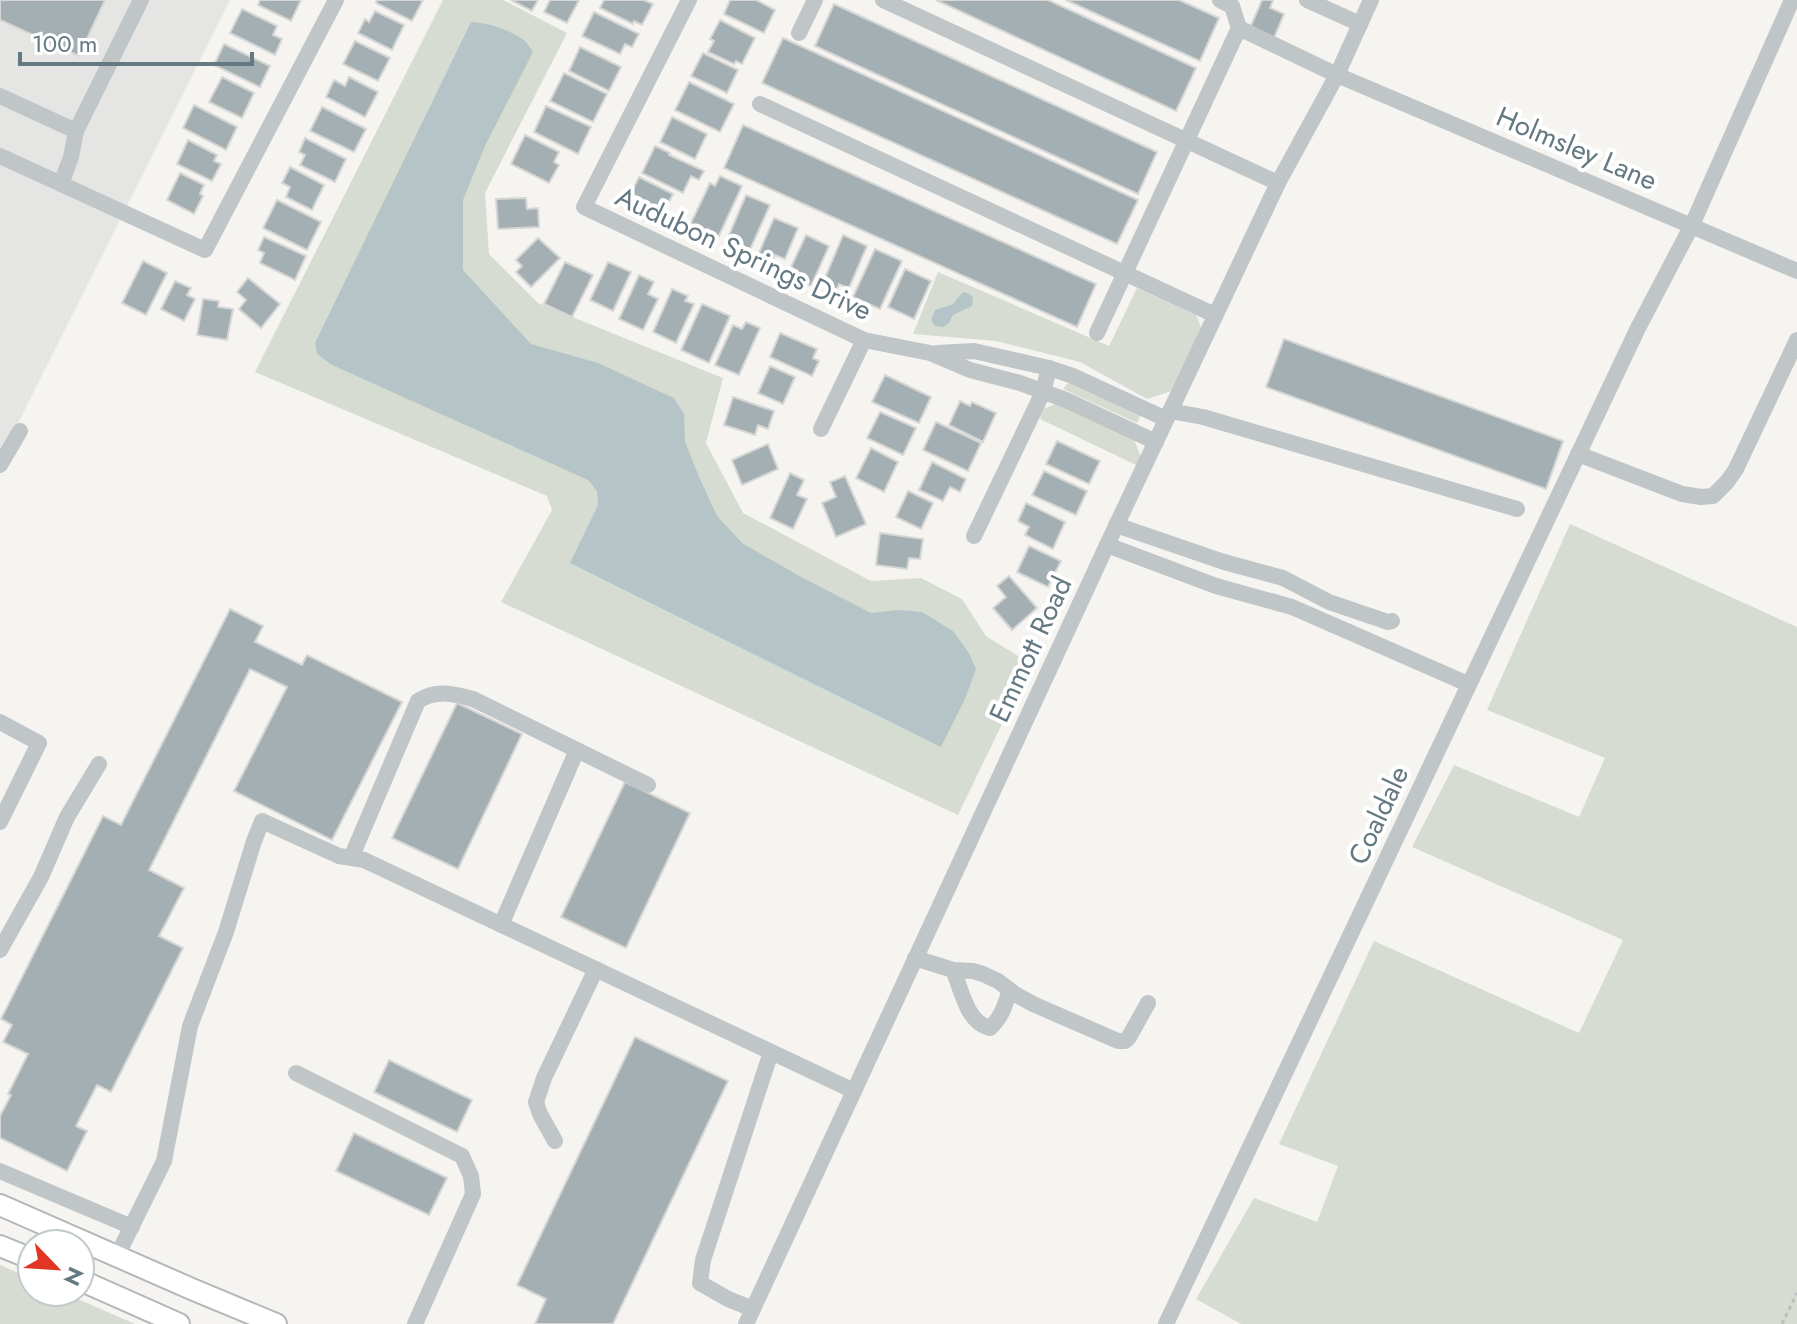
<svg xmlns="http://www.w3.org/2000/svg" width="1797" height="1324" font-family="Jost,sans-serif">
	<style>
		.built { fill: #e5e6e4 }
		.green { fill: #d7dcd2 }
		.water { fill: #b5c4c6 }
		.building { fill: #a4afb3; stroke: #d6d6d4; stroke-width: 2 }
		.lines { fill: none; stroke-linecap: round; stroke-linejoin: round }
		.major-casing { stroke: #b1b7b9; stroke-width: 24 }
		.path { stroke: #babdbe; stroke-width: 3; stroke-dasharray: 4 4; stroke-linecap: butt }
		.minor { stroke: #c0c5c7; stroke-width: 16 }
		.major { stroke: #fff; stroke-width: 20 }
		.labels { text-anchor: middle; stroke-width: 8; stroke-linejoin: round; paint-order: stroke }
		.street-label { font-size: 28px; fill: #647982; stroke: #fff }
	</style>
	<rect width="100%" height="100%" fill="#f5f4f1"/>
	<!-- built -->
	<path class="built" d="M0,0H230L0,459Z"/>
	<!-- green -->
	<g class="green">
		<path d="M443,0H503L567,33L485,193L489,254L538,303L723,378L706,443L743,513L871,581L921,578L962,599L986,636L1031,664L958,815L501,602L552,510L547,496L255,372Z"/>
		<path d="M938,272L1109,346L1137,288L1196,315L1205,337L1172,391L1147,399L1080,362L996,341L913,334Z"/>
		<path d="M1069,382L1141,415L1137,423L1063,389Z"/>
		<path d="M1058,403L1134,439L1142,460L1136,465L1040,419L1043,409Z"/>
		<path d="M1570,524L1797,627V1324H1241L1196,1299L1254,1198L1317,1222L1338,1166L1279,1144L1374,941L1579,1033L1623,940L1412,847L1454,765L1579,817L1605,758L1487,710Z"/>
		<path d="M0,1265L32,1279V1292H62L135,1324H0Z"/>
	</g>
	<!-- water -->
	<g class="water">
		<path d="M471,22C486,22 513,31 525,41C526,42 532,50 533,52L485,146L463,200V270L531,344L598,363L674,398L684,414L685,442L700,479L717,516L742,543L801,577L871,613L898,610L922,612L953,631L969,653L976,669L965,699L941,747L570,563L598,505L597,491L588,480L332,365L317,354L315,343Z"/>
		<path d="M963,292L968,293L973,297L972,306L953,315L949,323L943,327L935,326L931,320L935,310L953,304Z"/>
	</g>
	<!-- building -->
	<g class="building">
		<path d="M0,0H105L79,56L0,20Z"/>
		<path d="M260,0H301L291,21L258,5Z"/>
		<path d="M377,0H423L412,21L376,3Z"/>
		<path d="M511,0H538L532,11Z"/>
		<path d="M550,0H579L567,23L544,12Z"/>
		<path d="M604,0H644L653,4L642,25L634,21L633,24L600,8Z"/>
		<path d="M730,0H756L775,10L764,33L724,14Z"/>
		<path d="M936,0H1048L1196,68L1176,111Z"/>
		<path d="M1066,0H1179L1219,18L1200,61Z"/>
		<path d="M1262,0H1273L1270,8L1284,14L1274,38L1250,28Z"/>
		<path d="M834,4L1157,152L1138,194L815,46Z"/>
		<path d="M242,9L277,26L273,35L282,39L275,55L230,33Z"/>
		<path d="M375,11L404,25L392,50L358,33L365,19L369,22Z"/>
		<path d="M594,12L639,34L632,47L625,44L620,54L582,36Z"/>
		<path d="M720,20L755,38L742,64L736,61L734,64L708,52L714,41L710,39Z"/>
		<path d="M783,38L1138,200L1117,244L762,83Z"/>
		<path d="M355,41L390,58L378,81L343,64Z"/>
		<path d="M224,44L270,66L260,87L214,65Z"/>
		<path d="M580,47L621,67L609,91L569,71Z"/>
		<path d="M703,53L738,70L727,93L691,76Z"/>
		<path d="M564,73L607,94L593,122L550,101Z"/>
		<path d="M222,77L254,93L242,118L209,102Z"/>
		<path d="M349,77L378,92L365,117L326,97L334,80L345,86Z"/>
		<path d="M689,82L734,104L720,132L675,110Z"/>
		<path d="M194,105L237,127L226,150L183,128Z"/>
		<path d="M546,106L591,127L578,154L534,132Z"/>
		<path d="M322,107L366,129L354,152L310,131Z"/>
		<path d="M672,117L707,134L695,159L660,142Z"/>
		<path d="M743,125L1096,284L1077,327L724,168Z"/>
		<path d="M525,135L559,152L554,162L559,165L549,183L511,164Z"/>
		<path d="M305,138L346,159L335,182L300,165L305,155L299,152Z"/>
		<path d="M188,140L217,155L214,161L221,164L212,181L177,164Z"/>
		<path d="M655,146L670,153L669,155L704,171L699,180L691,176L683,193L642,173Z"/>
		<path d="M290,167L324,185L312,210L286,197L290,187L282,183Z"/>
		<path d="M180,173L204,185L200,194L203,196L194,214L167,200Z"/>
		<path d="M720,176L742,186L717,240L689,227L710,183L715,186Z"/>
		<path d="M639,177L673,194L657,226L630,213L638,197L631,193Z"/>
		<path d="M746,195L770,205L749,252L726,242Z"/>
		<path d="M526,198L527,209L538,208L539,227L498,229L496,199Z"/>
		<path d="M277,200L321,222L307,250L263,228Z"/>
		<path d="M774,218L798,228L785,259L775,255L769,268L755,262Z"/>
		<path d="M806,235L829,246L811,286L795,278L798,271L791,267Z"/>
		<path d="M843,235L867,246L849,288L839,284L836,291L822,285Z"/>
		<path d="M264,237L306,256L295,280L260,263L264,253L258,250Z"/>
		<path d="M538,238L560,258L531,287L516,272L522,266L516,260Z"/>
		<path d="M875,249L902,261L880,309L853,297Z"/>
		<path d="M143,261L167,273L146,315L122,303Z"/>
		<path d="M565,262L593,275L572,317L544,304Z"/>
		<path d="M608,262L631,272L613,311L590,300Z"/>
		<path d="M905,269L931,281L914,319L888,307Z"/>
		<path d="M639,275L654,282L648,294L658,299L643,330L619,319Z"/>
		<path d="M248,278L280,304L261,328L239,309L246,300L237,292Z"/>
		<path d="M175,281L191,288L187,295L195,299L184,321L161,309Z"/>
		<path d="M672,289L688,296L685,301L694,304L676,343L653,332Z"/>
		<path d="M203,299L219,301L218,307L233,309L227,340L197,335Z"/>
		<path d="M702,304L730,316L709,363L681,350Z"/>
		<path d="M746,322L760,328L739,375L715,365L733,325L742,329Z"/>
		<path d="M780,333L817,349L813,358L819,361L812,376L770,357Z"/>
		<path d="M1284,339L1563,441L1546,489L1266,387Z"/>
		<path d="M770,366L795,377L783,404L758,393Z"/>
		<path d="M885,375L931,397L919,423L872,402Z"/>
		<path d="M733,397L774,411L768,429L758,425L755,435L724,425Z"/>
		<path d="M960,401L970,406L972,402L996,413L983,442L949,425Z"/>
		<path d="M880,412L916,428L903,455L867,438Z"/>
		<path d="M936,422L981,443L968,471L923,450Z"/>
		<path d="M1057,441L1100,461L1089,484L1046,464Z"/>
		<path d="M768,444L778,469L742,485L732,460Z"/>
		<path d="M871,448L898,462L884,492L856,478Z"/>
		<path d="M932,462L966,479L960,492L950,487L943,501L919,490Z"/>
		<path d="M1044,471L1087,491L1076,515L1032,495Z"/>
		<path d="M790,473L804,480L797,495L807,499L793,529L770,518Z"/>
		<path d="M845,476L866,524L836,537L822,503L836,497L830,482Z"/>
		<path d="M908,491L933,503L921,529L896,517Z"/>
		<path d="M1026,503L1065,522L1053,549L1025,535L1029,527L1018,521Z"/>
		<path d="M880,533L923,539L920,559L909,558L907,569L876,565Z"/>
		<path d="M1029,546L1061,561L1048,587L1017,572Z"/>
		<path d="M1009,576L1037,608L1012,630L993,608L1006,597L997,586Z"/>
		<path d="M230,609L263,626L255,642L302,665L307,655L402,702L332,840L234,791L287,687L250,669L149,870L184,888L159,936L183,948L111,1092L97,1085L76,1126L87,1131L67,1171L0,1138V1116L11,1095L8,1094L28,1054L3,1042L12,1025L1,1019L103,816L121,825Z"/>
		<path d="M457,703L522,734L458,869L392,838Z"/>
		<path d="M625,782L690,813L626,948L561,917Z"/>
		<path d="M635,1037L728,1081L613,1324H535L546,1299L517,1285Z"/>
		<path d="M389,1060L472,1100L457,1132L374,1092Z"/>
		<path d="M354,1133L447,1178L429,1215L336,1171Z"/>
	</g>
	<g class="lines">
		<defs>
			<g id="major">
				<path d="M0,1205L194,1290L276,1324"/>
				<path d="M0,1246L32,1259"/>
				<path d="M80,1280L179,1324"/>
			</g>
		</defs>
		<!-- major casing -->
		<use href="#major" class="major-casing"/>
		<!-- path -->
		<path class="path" d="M1782,1324L1797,1293"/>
		<!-- minor -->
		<g class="minor">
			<path d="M689,0L584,207L864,340L930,353L970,370L1020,383L1066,400L1156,442"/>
			<path d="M883,0L1278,183"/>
			<path d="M1307,0L1360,24"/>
			<path d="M1239,28L1337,75L1797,271"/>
			<path d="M799,33L815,0"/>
			<path d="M0,96L76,131L141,0"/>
			<path d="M760,104L1215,315"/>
			<path d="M0,156L205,250L336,0"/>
			<path d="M61,184L71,157L76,131"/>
			<path d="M1097,333L1239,28L1232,6L1220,0"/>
			<path d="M937,353L974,351L1049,368L1073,376L1166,419"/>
			<path d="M1170,411L1203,417L1517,509"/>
			<path d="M821,429L864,340"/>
			<path d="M1578,454L1682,494L1701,497L1713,496L1727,482L1736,469L1797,340"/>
			<path d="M0,465L20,431"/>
			<path d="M1116,525L1224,562L1283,578L1329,602L1388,622L1392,621"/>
			<path d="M974,536L1043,392L1049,368"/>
			<path d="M1107,545L1216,586L1292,607L1468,684"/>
			<path d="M0,722L39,743L0,822"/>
			<path d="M351,858L418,701C436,689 454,694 473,699L648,785"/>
			<path d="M501,925L577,750"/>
			<path d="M0,950L41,877L67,817L99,764"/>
			<path d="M915,958L953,970L973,971L983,974L998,981L1015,994L1033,1004L1118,1041H1125L1129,1037L1148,1003"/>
			<path d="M953,970C962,990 966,1022 990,1028C1002,1017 1005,1005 1010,990"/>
			<path d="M296,1073L462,1156L471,1176L473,1194L415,1324"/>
			<path d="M555,1141L540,1114L536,1102L544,1078L596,969"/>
			<path d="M0,1171L132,1227"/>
			<path d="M117,1256L164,1161L190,1026L226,932L254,841L262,821L339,856L364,860L854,1091"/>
			<path d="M753,1309L728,1299L700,1283L703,1260L771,1052"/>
			<path d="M746,1324L1107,545L1278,183L1337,75L1371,0"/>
			<path d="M1166,1324L1638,328L1692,225L1792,0"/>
		</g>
		<!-- major -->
		<use href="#major" class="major"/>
	</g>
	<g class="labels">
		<!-- street labels -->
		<g class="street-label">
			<text transform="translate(1577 148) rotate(23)" y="10">Holmsley Lane</text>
			<text transform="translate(744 253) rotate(25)" y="10">Audubon Springs Drive</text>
			<text transform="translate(1030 649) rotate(-65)" y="10">Emmott Road</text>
			<text transform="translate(1378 815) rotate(-65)" y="10">Coaldale</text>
		</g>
	</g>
	<!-- north arrow -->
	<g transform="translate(56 1268) rotate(115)"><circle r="38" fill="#ffffff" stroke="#c1c9cd" stroke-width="2"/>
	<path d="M0-6L14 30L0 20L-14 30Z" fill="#e13625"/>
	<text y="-12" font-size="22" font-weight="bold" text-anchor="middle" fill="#647982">N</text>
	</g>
	<!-- scale -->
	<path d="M20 52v12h232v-12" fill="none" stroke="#647982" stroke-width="4"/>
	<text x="32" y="52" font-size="24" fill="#647982" stroke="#ffffff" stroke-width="6" paint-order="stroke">100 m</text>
</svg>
